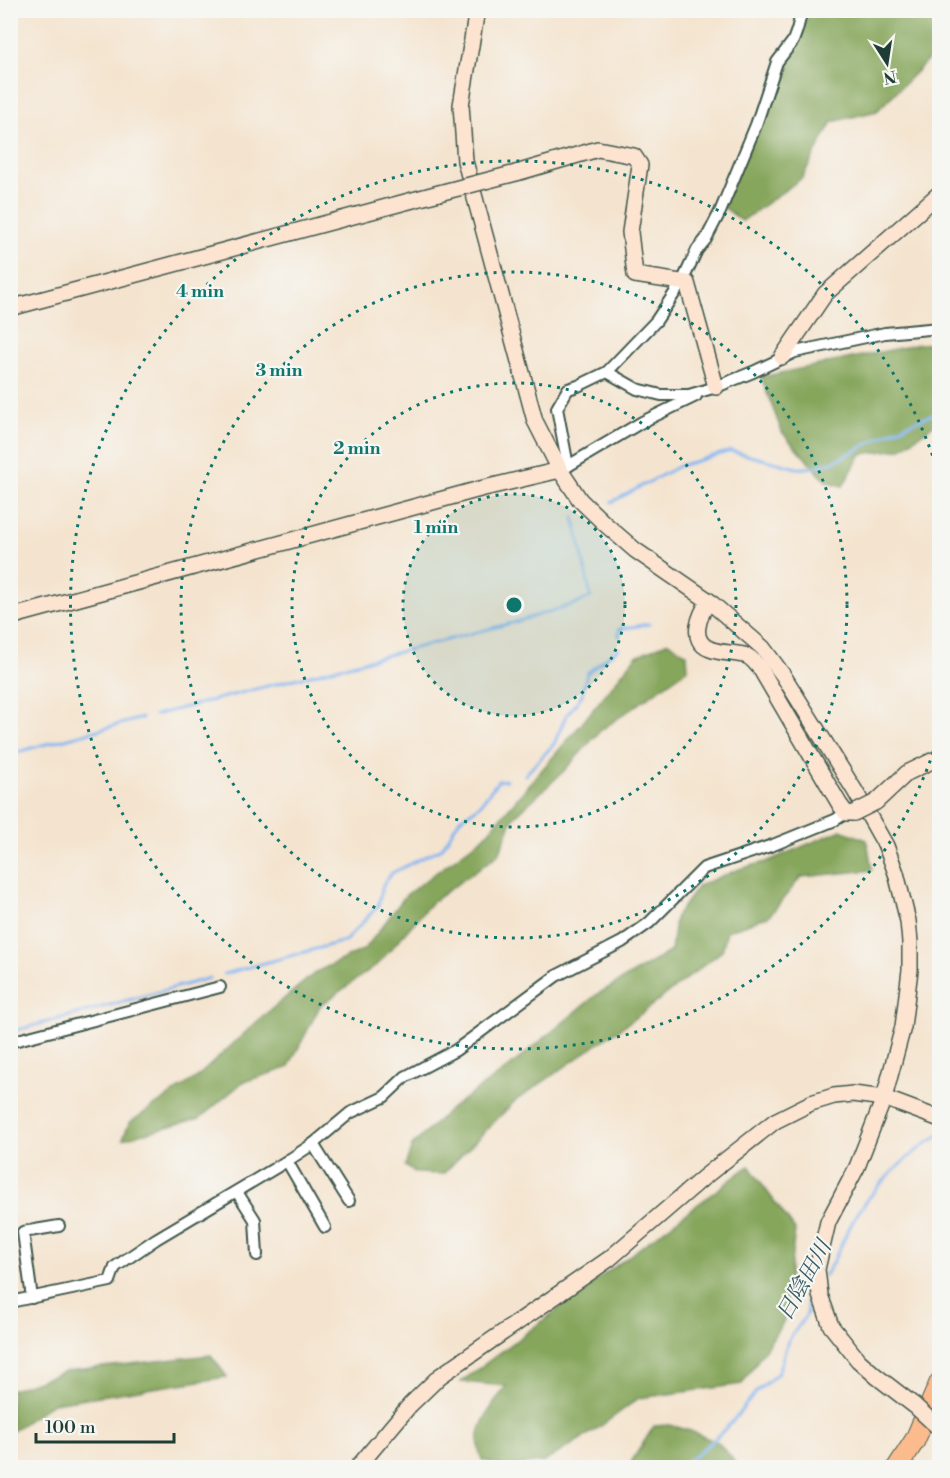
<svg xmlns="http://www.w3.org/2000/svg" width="950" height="1478" font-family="'Libre Bodoni','Noto Serif JP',serif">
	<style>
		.forest { fill: #86a65b; stroke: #527248; stroke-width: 1.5 }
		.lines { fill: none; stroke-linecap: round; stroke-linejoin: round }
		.stream { stroke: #84b5f0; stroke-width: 3 }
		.street-casing { stroke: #3f564b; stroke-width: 14 }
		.secondary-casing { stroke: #3f564b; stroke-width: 18 }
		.highway-casing { stroke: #3f564b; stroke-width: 22 }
		.street { stroke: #fff; stroke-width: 10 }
		.secondary { stroke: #fde4d1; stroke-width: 15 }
		.highway { stroke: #fbbb8c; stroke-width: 20 }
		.secondary-bridge-casing { stroke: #3f564b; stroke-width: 18; stroke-linecap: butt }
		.secondary-bridge { stroke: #fde4d1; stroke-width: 15 }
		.ring { fill: none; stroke: #0f766e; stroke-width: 3; stroke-dasharray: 3 6 }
		.labels { text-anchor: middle; stroke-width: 4.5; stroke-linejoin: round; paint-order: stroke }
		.water-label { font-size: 22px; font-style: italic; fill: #385b63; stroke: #f6f6f2 }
		.centre { fill: #0f766e; stroke: #f6f6f2; stroke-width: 3 }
		.ring-label { font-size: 18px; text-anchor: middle; font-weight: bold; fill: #0f766e; stroke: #f6f6f2; stroke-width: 4.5; stroke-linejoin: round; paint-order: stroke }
	</style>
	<rect width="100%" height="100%" fill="#f6f6f2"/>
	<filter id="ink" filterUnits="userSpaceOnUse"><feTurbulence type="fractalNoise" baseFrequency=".0167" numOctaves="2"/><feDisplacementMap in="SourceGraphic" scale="12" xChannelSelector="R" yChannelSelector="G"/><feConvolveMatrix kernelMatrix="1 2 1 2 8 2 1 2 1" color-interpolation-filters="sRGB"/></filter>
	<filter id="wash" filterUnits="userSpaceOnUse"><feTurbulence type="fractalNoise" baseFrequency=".008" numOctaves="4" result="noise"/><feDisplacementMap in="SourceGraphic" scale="24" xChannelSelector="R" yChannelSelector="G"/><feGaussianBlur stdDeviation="1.35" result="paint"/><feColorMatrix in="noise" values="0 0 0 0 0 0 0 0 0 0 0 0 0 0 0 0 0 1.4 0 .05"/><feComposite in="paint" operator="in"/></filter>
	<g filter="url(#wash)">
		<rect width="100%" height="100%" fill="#f4e4cf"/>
		<!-- forest -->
		<g class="forest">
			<path d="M810,11H939V49L877,111L832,122L802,178L742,221L721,205Z"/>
			<path d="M939,343V421L900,449L861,454L843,486L826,481L782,432L761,377L919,344Z"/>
			<path d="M668,642L687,654L688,669L600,731L564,771L513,818L499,854L431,903L379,963L320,1006L288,1068L243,1082L200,1118L123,1139L129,1123L197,1077L261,1018L316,972L365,949L406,895L484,837L583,722L636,656Z"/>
			<path d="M841,830L867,840L872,870L801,877L769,916L727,931L722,951L641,1014L514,1102L443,1174L416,1173L405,1166L412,1146L450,1109L508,1068L596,995L671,951L675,918L698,886L739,869L766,862Z"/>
			<path d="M749,1166L795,1230L784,1321L742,1384L639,1398L597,1429L544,1462L503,1467L482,1460C470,1430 490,1410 506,1386L461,1382Z"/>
			<path d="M211,1355L227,1377L53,1403L11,1432V1389H15L66,1371Z"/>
			<path d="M669,1425L688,1430L719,1443L739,1467H628L654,1426Z"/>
		</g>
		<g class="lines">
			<!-- stream -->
			<g class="stream">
				<path d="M612,502L679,466L731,451L797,468C827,470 853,451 879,438C898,428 919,419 940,412"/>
				<path d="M619,636V629L649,624"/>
				<path d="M155,715L512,623L578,603L591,597L574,517"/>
				<path d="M10,754L142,718"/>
				<path d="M525,775L554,744L566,716L582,695L587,673L619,648"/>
				<path d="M224,974L345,941L378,906L383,885L392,873L442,848L460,819L480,805L498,781L506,780"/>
				<path d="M10,1032L210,978"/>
				<path d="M824,1276C836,1260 842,1241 852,1223C870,1190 907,1154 940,1135"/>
				<path d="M675,1468L691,1459L717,1437L732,1422L756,1392L778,1373L788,1341L807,1314V1298L814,1289"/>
			</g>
		</g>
	</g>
	<g filter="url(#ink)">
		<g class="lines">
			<defs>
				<g id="street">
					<path d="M607,372L637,389L661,395H689L716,387L753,372L795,352L885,333L940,328"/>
					<path d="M568,466L642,422L696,396"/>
					<path d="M560,470L568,466L557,408L568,389L578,386L607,372L656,321L682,282L697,250L706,239L720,212L756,125L777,62L793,41L797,30L802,10"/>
					<path d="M10,1042L220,987"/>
					<path d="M313,1144L349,1201"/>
					<path d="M287,1161L325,1227"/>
					<path d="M237,1192L255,1220L257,1255"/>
					<path d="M32,1298L23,1232L59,1226"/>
					<path d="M10,1302L110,1281L115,1267L156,1239L287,1161L313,1144L350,1113L384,1097L405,1077L456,1050L556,976L622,942L649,923L704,868L773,845L835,820L846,813"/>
				</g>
				<g id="secondary">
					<path d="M477,10L461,105L465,161L535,421L560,470L580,500L605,524L635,550L709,601L763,648L783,675L855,791L886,846L896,873L908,921L910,942V970L903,1027L884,1098L857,1167L828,1222L817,1269L820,1295L831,1326L858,1360L876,1376L915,1406"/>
					<path d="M516,173L598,149L634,156L640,165L630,232L635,275L687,283L716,387"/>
					<path d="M10,308L439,193"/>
					<path d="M782,357L825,294L940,193"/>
					<path d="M709,601C700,614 688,641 710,649C721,654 735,652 747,656C752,658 756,664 760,668L840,805L846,813H854"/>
					<path d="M10,617L480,489L560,470"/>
					<path d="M876,802L907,773L940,757"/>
					<path d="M357,1468L410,1405L440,1376L609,1259L703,1178L775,1121L811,1103L834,1096L853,1094L884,1098L940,1119"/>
				</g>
				<path id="highway" d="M897,1468L915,1440L940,1382"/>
			</defs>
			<!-- street casing -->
			<use href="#street" class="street-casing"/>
			<!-- secondary casing -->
			<use href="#secondary" class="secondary-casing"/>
			<!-- highway casing -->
			<use href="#highway" class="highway-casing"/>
			<!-- street -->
			<use href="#street" class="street"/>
			<!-- secondary -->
			<use href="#secondary" class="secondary"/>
			<!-- highway -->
			<use href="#highway" class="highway"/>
			<defs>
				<g id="secondary-bridge">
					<path d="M439,193L516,173"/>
					<path d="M854,813L876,802"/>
					<path d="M915,1406L940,1429"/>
				</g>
			</defs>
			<!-- secondary-bridge casing -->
			<use href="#secondary-bridge" class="secondary-bridge-casing"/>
			<!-- secondary-bridge -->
			<use href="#secondary-bridge" class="secondary-bridge"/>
		</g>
	</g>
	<!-- distance rings -->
	<circle cx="514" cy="605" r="111" fill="#0f766e" fill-opacity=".12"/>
	<g class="ring">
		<circle cx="514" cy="605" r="111"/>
		<circle cx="514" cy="605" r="222"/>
		<circle cx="514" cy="605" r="333"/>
		<path d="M939 735A444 444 0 1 1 939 475"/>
	</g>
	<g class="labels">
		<!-- water labels -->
		<g class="water-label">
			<text transform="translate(803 1280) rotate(-61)" y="8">日陰田川</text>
		</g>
	</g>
	<circle cx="514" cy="605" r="9" class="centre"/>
	<g class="ring-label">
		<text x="200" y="297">4 min</text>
		<text x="279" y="376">3 min</text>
		<text x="357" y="454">2 min</text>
		<text x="436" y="533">1 min</text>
	</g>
	<!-- margin -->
	<rect width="950" height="1478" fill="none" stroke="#f6f6f2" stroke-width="36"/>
	<!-- north arrow -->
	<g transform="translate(887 63) rotate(168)" stroke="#f6f6f2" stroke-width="4.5" paint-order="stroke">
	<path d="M0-4.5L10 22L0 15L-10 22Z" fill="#1f3d34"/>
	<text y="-9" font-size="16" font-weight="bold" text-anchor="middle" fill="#1f3d34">N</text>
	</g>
	<!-- scale -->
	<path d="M36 1433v9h138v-9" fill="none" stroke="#1f3d34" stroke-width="3"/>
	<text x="45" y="1433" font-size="18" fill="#1f3d34" stroke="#f6f6f2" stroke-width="4.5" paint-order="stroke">100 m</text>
</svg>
